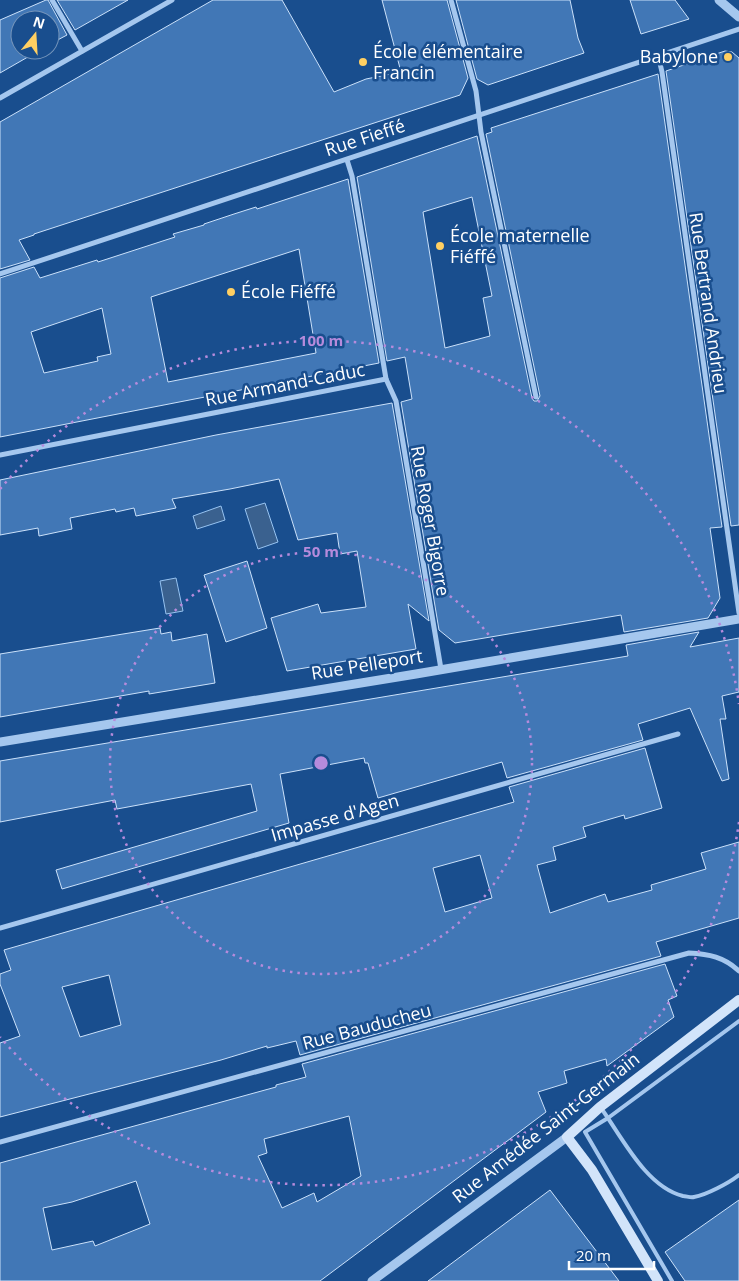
<svg xmlns="http://www.w3.org/2000/svg" width="739" height="1281" font-family="'Open Sans',sans-serif">
	<style>
		.water { fill: #3a618f; stroke: #97c3f1 }
		.building { fill: #4177b6; stroke: #cbe1fa; fill-rule: evenodd }
		.lines { fill: none; stroke-linecap: round; stroke-linejoin: round }
		.service { stroke: #a5c7ee; stroke-width: 4 }
		.minor { stroke: #a5c7ee; stroke-width: 5 }
		.tertiary { stroke: #a5c7ee; stroke-width: 9 }
		.secondary { stroke: #d2e4fa; stroke-width: 10 }
		.ring { fill: none; stroke: #b68bdc; stroke-width: 2.5; stroke-dasharray: 2.5 5 }
		.poi-dot { fill: #ffcf62; stroke: #194e8e; stroke-width: 2 }
		.labels { text-anchor: middle; stroke-width: 5; stroke-linejoin: round; paint-order: stroke }
		.poi-label { font-size: 18px; fill: #fff; stroke: #194e8e; text-anchor: start }
		.street-label { font-size: 18px; fill: #fff; stroke: #194e8e }
		.centre { fill: #b68bdc; stroke: #194e8e; stroke-width: 2.5 }
		.ring-label { font-size: 15px; text-anchor: middle; font-weight: bold; fill: #b68bdc; stroke: #194e8e; stroke-width: 5; stroke-linejoin: round; paint-order: stroke }
	</style>
	<rect width="100%" height="100%" fill="#194e8e"/>
	<!-- water -->
	<g class="water">
		<path d="M265,503L278,542L258,549L245,509Z"/>
		<path d="M221,506L225,520L197,529L193,516Z"/>
		<path d="M176,578L183,611L166,614L160,581Z"/>
	</g>
	<!-- building -->
	<g class="building">
		<path d="M46,0H48L67,35L50,44V20H20V50H40L0,73V20Z"/>
		<path d="M57,0H128L75,30Z"/>
		<path d="M213,0H282L334,92L366,79L401,72L382,0H447L468,78L460,95L34,234V235L19,240L30,260L0,269V122Z"/>
		<path d="M456,0H570L578,38L584,53L488,85L477,79Z"/>
		<path d="M630,0H675L689,19L641,34Z"/>
		<path d="M725,51L732,52L739,58V525L731,526L666,71Z"/>
		<path d="M658,74L722,527L710,528L720,598L708,618L624,632L621,615L455,643L439,630L401,402L412,399L405,357L387,361L357,177L477,136L532,398L534,401H537L540,396L486,134L492,132L491,128ZM472,197L492,296L483,298L490,336L445,348L423,212Z"/>
		<path d="M348,179L379,363L0,437V278L34,267L40,278L97,260L98,262L175,237L173,234L204,225V224L234,214L256,207L257,209ZM299,249L316,353L168,382L151,297ZM102,308L111,354L97,357L98,361L44,373L31,332Z"/>
		<path d="M392,403L429,621L408,604L416,649L287,671L271,618L318,604L321,613L366,607L357,551L340,554L337,533L298,540L279,479L230,489L172,499L176,508L136,516L134,508L116,512L115,509L70,518L72,529L39,536L38,528L0,535V480L216,435Z"/>
		<path d="M247,561L267,628L226,642L204,575Z"/>
		<path d="M160,628L161,634L171,632L172,641L207,634L215,683L149,694V691L0,717V654Z"/>
		<path d="M699,632L690,647L739,638V692L722,696L726,719H720L729,779L722,781L690,708L638,724L643,740L507,778L502,762L378,798L368,763H365L364,758L280,774L289,823L62,889L56,870L257,811L251,784L117,809L115,800L0,822V761L628,656L626,645Z"/>
		<path d="M645,748L662,808L625,819L624,815L583,827L586,837L553,847L556,860L537,865L550,913L605,894L608,902L652,890L651,885L706,869L701,853L739,842V918L656,942L661,956L300,1055L296,1041L267,1048V1046L221,1060L0,1117V1043L20,1036L0,984V974L11,970L4,950L514,802L509,787ZM480,855L492,898L445,912L433,868ZM109,975L121,1025L80,1037L62,987Z"/>
		<path d="M665,964L677,996L668,1000L674,1017L607,1066L606,1059L564,1071L567,1083L538,1092L546,1112L320,1281H0V1163L276,1087V1085L306,1077L302,1064ZM349,1116L361,1176L317,1202L314,1193L282,1208L258,1156L267,1153L264,1139ZM136,1181L150,1224L95,1246L93,1241L52,1250L43,1208L72,1202Z"/>
		<path d="M550,1190L619,1281H428Z"/>
		<path d="M739,1200V1281H685L665,1252Z"/>
	</g>
	<g class="lines">
		<!-- service -->
		<g class="service">
			<path d="M601,1108C622,1137 646,1187 683,1196C686,1196 691,1198 694,1197C706,1195 729,1183 739,1175"/>
			<path d="M672,1281L585,1132L608,1118L739,1021"/>
		</g>
		<!-- minor -->
		<g class="minor">
			<path d="M52,0L82,51"/>
			<path d="M451,0L476,91L481,132L536,397"/>
			<path d="M658,55L662,72L739,613"/>
			<path d="M0,98L172,0"/>
			<path d="M0,274L739,29"/>
			<path d="M386,379L396,401L441,669"/>
			<path d="M0,455L386,379L352,176L347,160"/>
			<path d="M0,928L678,734"/>
			<path d="M0,1142L689,953C709,954 724,957 739,971"/>
		</g>
		<!-- tertiary -->
		<g class="tertiary">
			<path d="M719,0L739,17"/>
			<path d="M0,742L416,674L739,619"/>
			<path d="M372,1281L567,1137"/>
		</g>
		<!-- secondary -->
		<path class="secondary" d="M658,1281L592,1170L567,1137L600,1107L739,1000"/>
	</g>
	<!-- distance rings -->
	<g class="ring">
		<circle cx="321" cy="763" r="211"/>
		<path d="M739 822A422 422 0 0 1 0 1037M0 489A422 422 0 0 1 739 704"/>
	</g>
	<!-- markers -->
	<g class="poi-dot">
		<circle cx="728" cy="57" r="5"/>
		<circle cx="363" cy="62" r="5"/>
		<circle cx="440" cy="246" r="5"/>
		<circle cx="231" cy="292" r="5"/>
	</g>
	<g class="labels">
		<!-- poi labels -->
		<g class="poi-label">
			<text x="373" y="58">École élémentaire<tspan x="373" dy="21">Francin</tspan></text>
			<text x="718" y="63" text-anchor="end">Babylone</text>
			<text x="450" y="242">École maternelle<tspan x="450" dy="21">Fiéffé</tspan></text>
			<text x="241" y="298">École Fiéffé</text>
		</g>
		<!-- street labels -->
		<g class="street-label">
			<text transform="translate(365 138) rotate(-18)" y="6">Rue Fieffé</text>
			<text transform="translate(708 303) rotate(82)" y="6">Rue Bertrand Andrieu</text>
			<text transform="translate(285 385) rotate(-11)" y="6">Rue Armand-Caduc</text>
			<text transform="translate(430 521) rotate(80)" y="6">Rue Roger Bigorre</text>
			<text transform="translate(367 665) rotate(-9)" y="6">Rue Pelleport</text>
			<text transform="translate(335 818) rotate(-16)" y="6">Impasse d'Agen</text>
			<text transform="translate(367 1027) rotate(-15)" y="6">Rue Bauducheu</text>
			<text transform="translate(546 1128) rotate(-38)" y="6">Rue Amédée Saint-Germain</text>
		</g>
	</g>
	<circle cx="321" cy="763" r="8" class="centre"/>
	<g class="ring-label">
		<text x="321" y="346">100 m</text>
		<text x="321" y="557">50 m</text>
	</g>
	<!-- north arrow -->
	<g transform="translate(35 35) rotate(18)"><circle r="24" fill="#194e8e" stroke="#7595bb"/>
	<path d="M0-4L9 19L0 12L-9 19Z" fill="#ffcf62"/>
	<text y="-8" font-size="14" font-weight="bold" text-anchor="middle" fill="#ffffff">N</text>
	</g>
	<!-- scale -->
	<path d="M569 1261v8h85v-8" fill="none" stroke="#ffffff" stroke-width="2.5"/>
	<text x="576" y="1261" font-size="15" fill="#ffffff" stroke="#194e8e" stroke-width="4" paint-order="stroke">20 m</text>
</svg>
